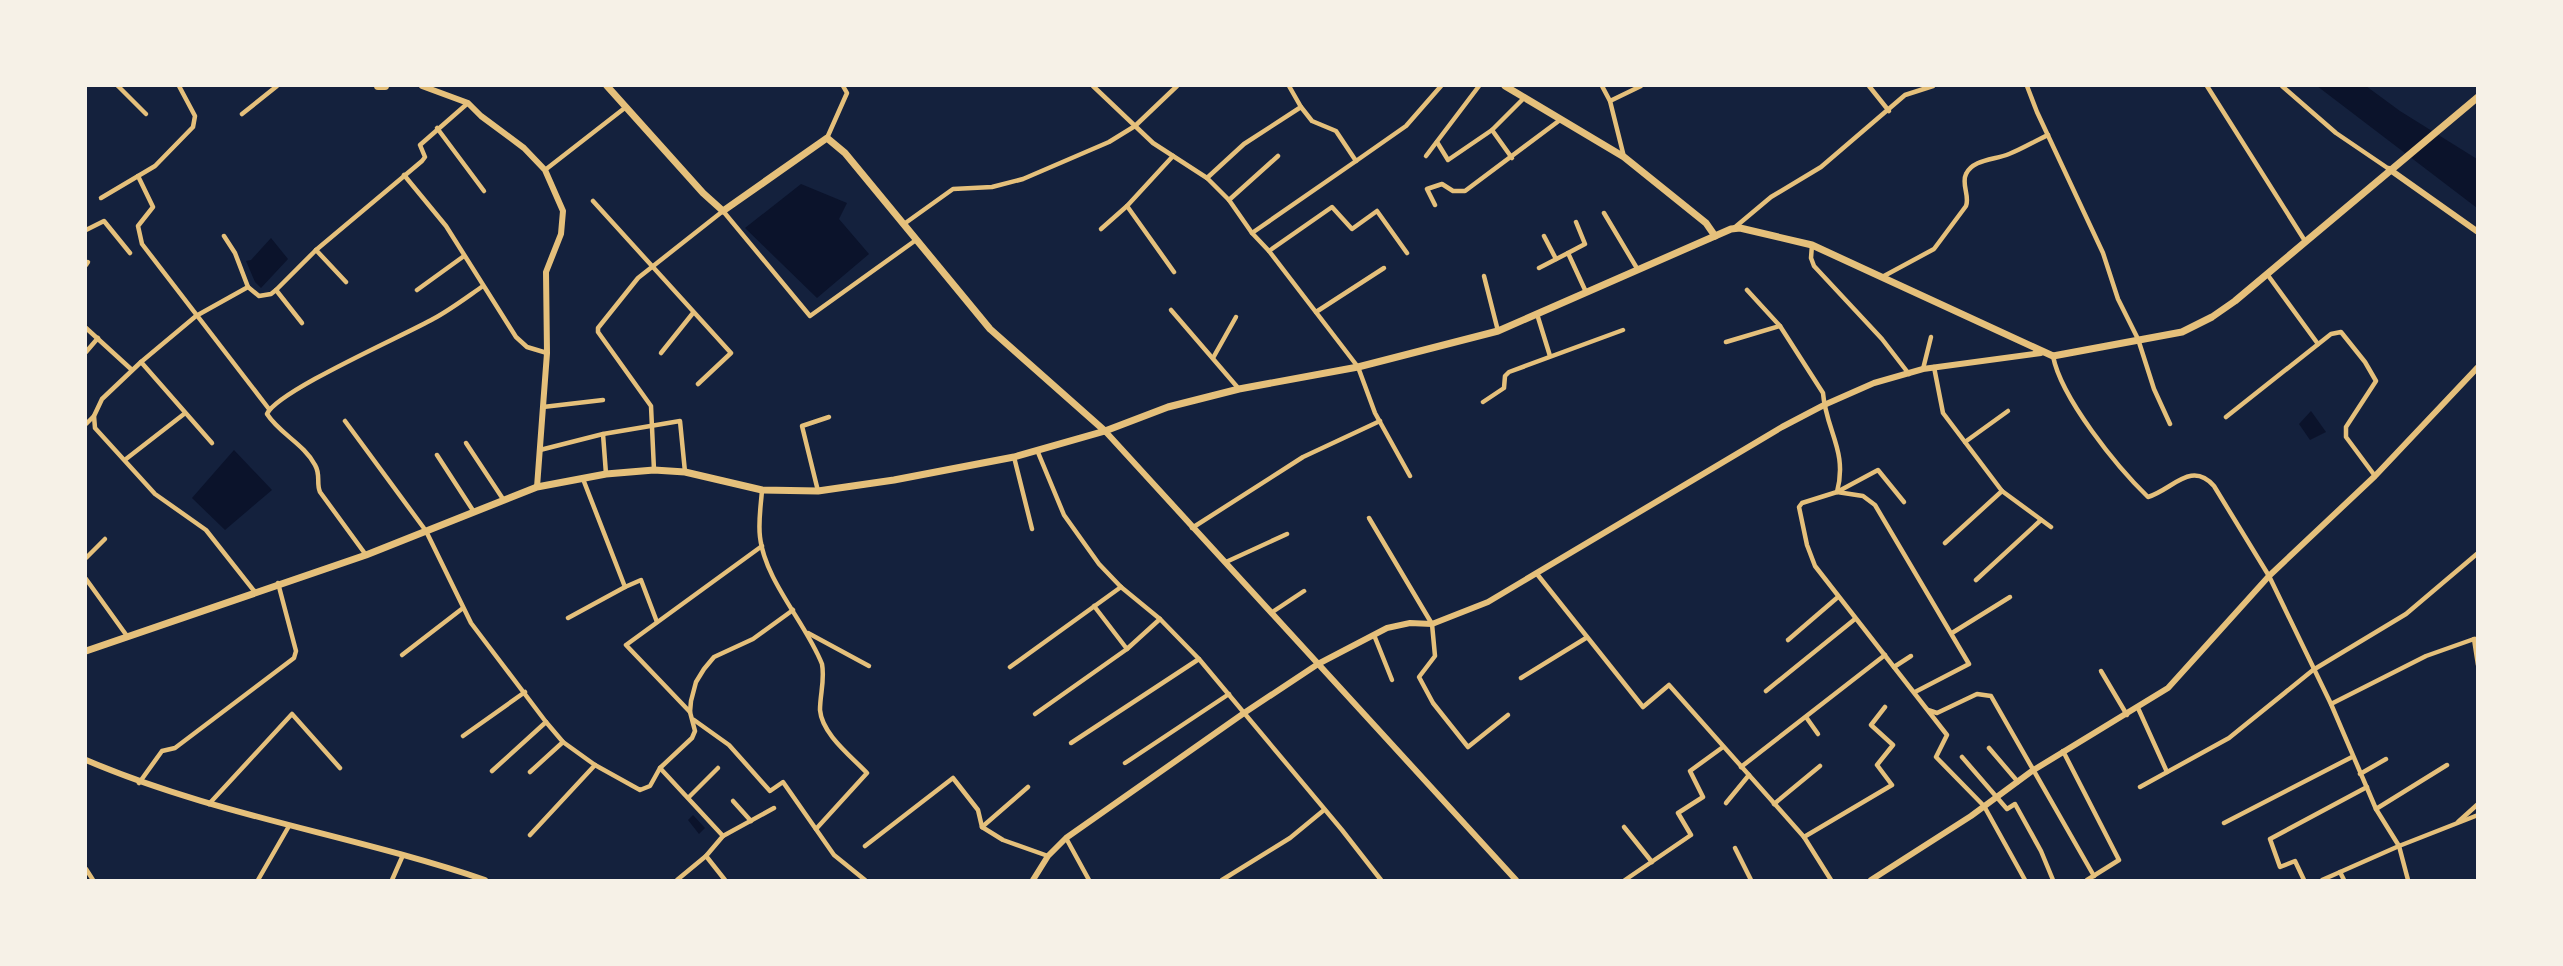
<svg xmlns="http://www.w3.org/2000/svg" width="2563" height="966" font-family="'Open Sans',sans-serif">
	<style>
		.water { fill: #0b132b }
		.lines { fill: none; stroke-linecap: round; stroke-linejoin: round }
		.minor { stroke: #e5c07b; stroke-width: 4.5 }
		.tertiary { stroke: #e5c07b; stroke-width: 6 }
		.secondary { stroke: #e5c07b; stroke-width: 7 }
		.primary { stroke: #e5c07b; stroke-width: 8 }
	</style>
	<rect width="100%" height="100%" fill="#14213d"/>
	<!-- water -->
	<g class="water">
		<path d="M2317,86H2366L2400,111L2477,159V208Z"/>
		<path d="M801,184L847,203L839,219L869,254L817,298L745,228Z"/>
		<path d="M271,238L288,259L261,288L255,282L246,261L251,260Z"/>
		<path d="M2311,411L2326,432L2310,440L2299,424Z"/>
		<path d="M234,450L272,490L225,530L192,498Z"/>
		<path d="M693,815L705,828L699,834L688,820Z"/>
	</g>
	<g class="lines">
		<!-- minor -->
		<g class="minor">
			<path d="M118,86L146,114"/>
			<path d="M1093,86L1153,143L1207,178L1229,200L1252,233L1269,251L1358,367L1375,413L1410,476"/>
			<path d="M1289,86L1301,107"/>
			<path d="M1602,86L1610,101L1624,157"/>
			<path d="M1869,86L1889,111"/>
			<path d="M2027,86L2037,112L2103,253L2118,299L2138,339L2154,389L2170,424"/>
			<path d="M2207,86L2305,241"/>
			<path d="M2282,86L2336,133L2389,169"/>
			<path d="M1610,101L1641,86"/>
			<path d="M242,114L277,86"/>
			<path d="M437,128L484,191"/>
			<path d="M1492,130L1512,158"/>
			<path d="M827,138L847,93L843,86"/>
			<path d="M1437,142L1448,160L1492,130L1524,98"/>
			<path d="M1426,156L1479,86"/>
			<path d="M545,170L626,107"/>
			<path d="M404,175L446,226L516,337L527,347L547,353"/>
			<path d="M138,176L153,207L138,226L142,244L269,409"/>
			<path d="M1207,178L1244,144L1301,107L1312,121L1336,131L1356,161L1406,126L1441,86"/>
			<path d="M101,198L155,166L193,127L195,116L179,86"/>
			<path d="M1229,200L1278,156"/>
			<path d="M593,201L731,353L698,384"/>
			<path d="M1435,205L1427,189L1442,184L1453,191H1465L1560,120"/>
			<path d="M1127,206L1174,272"/>
			<path d="M1604,213L1638,270"/>
			<path d="M1576,222L1585,244L1568,253L1586,292"/>
			<path d="M904,224L953,189L992,187L1023,179L1109,142L1135,126L1177,86"/>
			<path d="M1734,228L1771,197L1821,167L1905,95L1933,86"/>
			<path d="M1101,229L1127,206L1173,156"/>
			<path d="M86,230L104,221L130,253"/>
			<path d="M1252,233L1356,161"/>
			<path d="M224,236L235,253L248,287"/>
			<path d="M1544,236L1556,259"/>
			<path d="M1812,245L1811,258L1814,266L1882,339L1909,374"/>
			<path d="M316,250L346,282"/>
			<path d="M1269,251L1332,207L1352,229L1377,211L1407,253"/>
			<path d="M86,265L88,262"/>
			<path d="M1539,268L1568,253"/>
			<path d="M2267,274L2318,344"/>
			<path d="M1484,276L1498,331"/>
			<path d="M1884,276L1934,249L1966,206C1970,196 1961,184 1966,174C1973,159 1995,160 2009,154C2022,149 2035,141 2048,135"/>
			<path d="M276,290L302,323"/>
			<path d="M417,290L464,256"/>
			<path d="M1171,310L1239,389"/>
			<path d="M1316,312L1384,268"/>
			<path d="M1537,314L1550,356"/>
			<path d="M1780,326L1823,393C1826,431 1848,451 1837,492L1802,503L1799,507L1807,545L1815,566L1947,735L1936,757L1984,806L2025,880"/>
			<path d="M86,328L132,370"/>
			<path d="M1726,342L1780,326L1747,290"/>
			<path d="M86,352L98,338"/>
			<path d="M661,353L693,313"/>
			<path d="M2053,356C2061,398 2117,467 2148,497C2172,490 2191,460 2214,486L2269,576L2331,704L2376,809L2399,846L2408,880"/>
			<path d="M1213,358L1236,317"/>
			<path d="M141,362L212,443"/>
			<path d="M1934,367L1943,413L2002,491L2051,527"/>
			<path d="M1923,369L1931,337"/>
			<path d="M1483,402L1504,388L1505,376L1509,372L1623,330"/>
			<path d="M543,407L603,400"/>
			<path d="M2226,417L2331,334L2341,332L2365,362L2376,381L2346,427V437L2375,476"/>
			<path d="M345,421L426,531L471,623L546,722L563,742L595,765L640,790L650,786L660,768L692,738L695,731L690,712L691,701L696,682L704,669L714,657L753,639L793,610"/>
			<path d="M86,424L94,416"/>
			<path d="M603,434L606,474"/>
			<path d="M1965,442L2008,411"/>
			<path d="M466,443L503,499"/>
			<path d="M540,450L603,434L680,421L685,472"/>
			<path d="M1037,450L1064,515L1099,564L1121,587L1160,619L1199,659L1342,830L1381,880"/>
			<path d="M437,455L474,512"/>
			<path d="M1014,457L1032,529"/>
			<path d="M126,459L184,414"/>
			<path d="M654,470L651,406L598,332V328L638,278L723,211L810,316L916,240"/>
			<path d="M762,490C761,505 758,522 760,537C765,581 806,623 822,664C825,680 820,694 820,710C822,734 851,756 867,773L816,829"/>
			<path d="M818,491L802,426L829,417"/>
			<path d="M1837,492L1863,496L1875,505L1969,664L1915,692"/>
			<path d="M1837,492L1878,470L1904,502"/>
			<path d="M1369,518L1432,624L1435,656L1419,677L1433,703L1468,747L1508,715"/>
			<path d="M1192,528L1303,457L1380,421"/>
			<path d="M1945,543L2002,491"/>
			<path d="M366,555L320,492C316,483 321,475 315,465C304,444 280,434 267,414C277,391 405,335 433,319C450,310 467,297 483,286"/>
			<path d="M86,558L105,539"/>
			<path d="M1226,562L1287,534"/>
			<path d="M1537,574L1643,707L1669,685L1804,837L1831,880"/>
			<path d="M86,579L127,636"/>
			<path d="M1976,580L2041,520"/>
			<path d="M625,587L641,580L657,622"/>
			<path d="M255,592L206,530L155,494L95,428L94,416L102,399L141,362L196,316L248,287L259,296L271,294L276,290L316,250L422,161L425,157L420,145L468,103"/>
			<path d="M1094,606L1127,649"/>
			<path d="M1271,613L1304,591"/>
			<path d="M568,618L625,587L583,479"/>
			<path d="M808,633L869,666"/>
			<path d="M1952,633L2010,597"/>
			<path d="M1374,635L1392,680"/>
			<path d="M2478,639H2474L2478,665"/>
			<path d="M1788,640L1838,597"/>
			<path d="M402,655L463,608"/>
			<path d="M1010,667L1121,587"/>
			<path d="M1894,667L1911,656"/>
			<path d="M2101,671L2127,715"/>
			<path d="M1521,678L1586,638"/>
			<path d="M1766,691L1855,619"/>
			<path d="M2331,704L2426,656L2474,639"/>
			<path d="M2138,708L2167,772"/>
			<path d="M1928,710L1937,713L1977,694L1991,696L2094,876"/>
			<path d="M690,712L626,645L762,546"/>
			<path d="M1035,714L1127,649L1160,619"/>
			<path d="M1806,717L1818,734"/>
			<path d="M694,720L729,745L770,791L783,782L834,855L865,880"/>
			<path d="M463,736L525,692"/>
			<path d="M1071,743L1199,659"/>
			<path d="M1989,748L2018,782"/>
			<path d="M2063,751L2119,860L2087,880"/>
			<path d="M1962,757L2007,809L2015,804L2041,851L2053,880"/>
			<path d="M1125,763L1229,694"/>
			<path d="M1741,767L1885,655"/>
			<path d="M660,768L723,836L706,856L677,880"/>
			<path d="M492,771L546,722"/>
			<path d="M530,772L563,742"/>
			<path d="M2360,774L2386,759"/>
			<path d="M139,783L162,751L175,748L294,658L296,651L278,583"/>
			<path d="M2140,787L2229,738L2313,670L2406,614L2478,553"/>
			<path d="M689,797L718,768"/>
			<path d="M733,801L751,821"/>
			<path d="M1726,803L1749,775"/>
			<path d="M209,804L292,714L340,768"/>
			<path d="M1774,804L1820,766"/>
			<path d="M2376,809L2447,765"/>
			<path d="M2458,822L2478,804"/>
			<path d="M2224,823L2352,757"/>
			<path d="M982,827L1028,787"/>
			<path d="M1624,827L1652,862"/>
			<path d="M530,835L595,765"/>
			<path d="M723,836L774,808"/>
			<path d="M1804,837L1892,785L1877,765L1893,745L1871,725L1885,707"/>
			<path d="M1066,838L1089,880"/>
			<path d="M865,846L953,778L978,810L982,827L1003,840L1048,856"/>
			<path d="M1735,848L1751,880"/>
			<path d="M706,856L725,880"/>
			<path d="M86,869L93,880"/>
			<path d="M2340,872L2344,880"/>
			<path d="M258,880L289,826"/>
			<path d="M392,880L403,855"/>
			<path d="M1222,880L1290,838L1324,810"/>
			<path d="M1625,880L1691,835L1678,813L1703,797L1690,771L1723,747"/>
			<path d="M2304,880L2295,861L2280,867L2270,839L2367,787"/>
			<path d="M2322,880L2399,846L2478,815"/>
		</g>
		<!-- tertiary -->
		<g class="tertiary">
			<path d="M422,86L468,103L481,116L524,148L545,170L563,211L561,234L546,272L547,353L537,487"/>
			<path d="M2389,169L2478,232"/>
			<path d="M1105,431L1516,880"/>
			<path d="M86,760C214,815 353,835 485,880"/>
			<path d="M1033,880L1048,856L1066,838L1244,713L1318,664L1387,628L1410,623L1432,624L1488,602L1782,427L1824,405L1874,383L1923,369L2041,353"/>
			<path d="M1871,880L1971,816L2032,771L2168,688L2269,576L2375,476L2478,367"/>
		</g>
		<!-- secondary -->
		<g class="secondary">
			<path d="M607,86L703,193L723,211L827,138L845,153L990,329L1105,431"/>
			<path d="M1505,86L1624,157L1706,223L1715,236"/>
			<path d="M86,651L366,555L537,487L606,474L654,470L685,472L762,490L818,491L894,480L1014,457L1105,431L1168,407L1239,389L1358,367L1498,331L1731,229L1740,228L1812,245L2053,356L2182,332L2212,317L2235,301L2478,97"/>
		</g>
		<!-- primary -->
		<path class="primary" d="M378,86H385"/>
	</g>
	<!-- border -->
	<rect width="2563" height="966" fill="none" stroke="#f6f1e7" stroke-width="174"/>
</svg>
